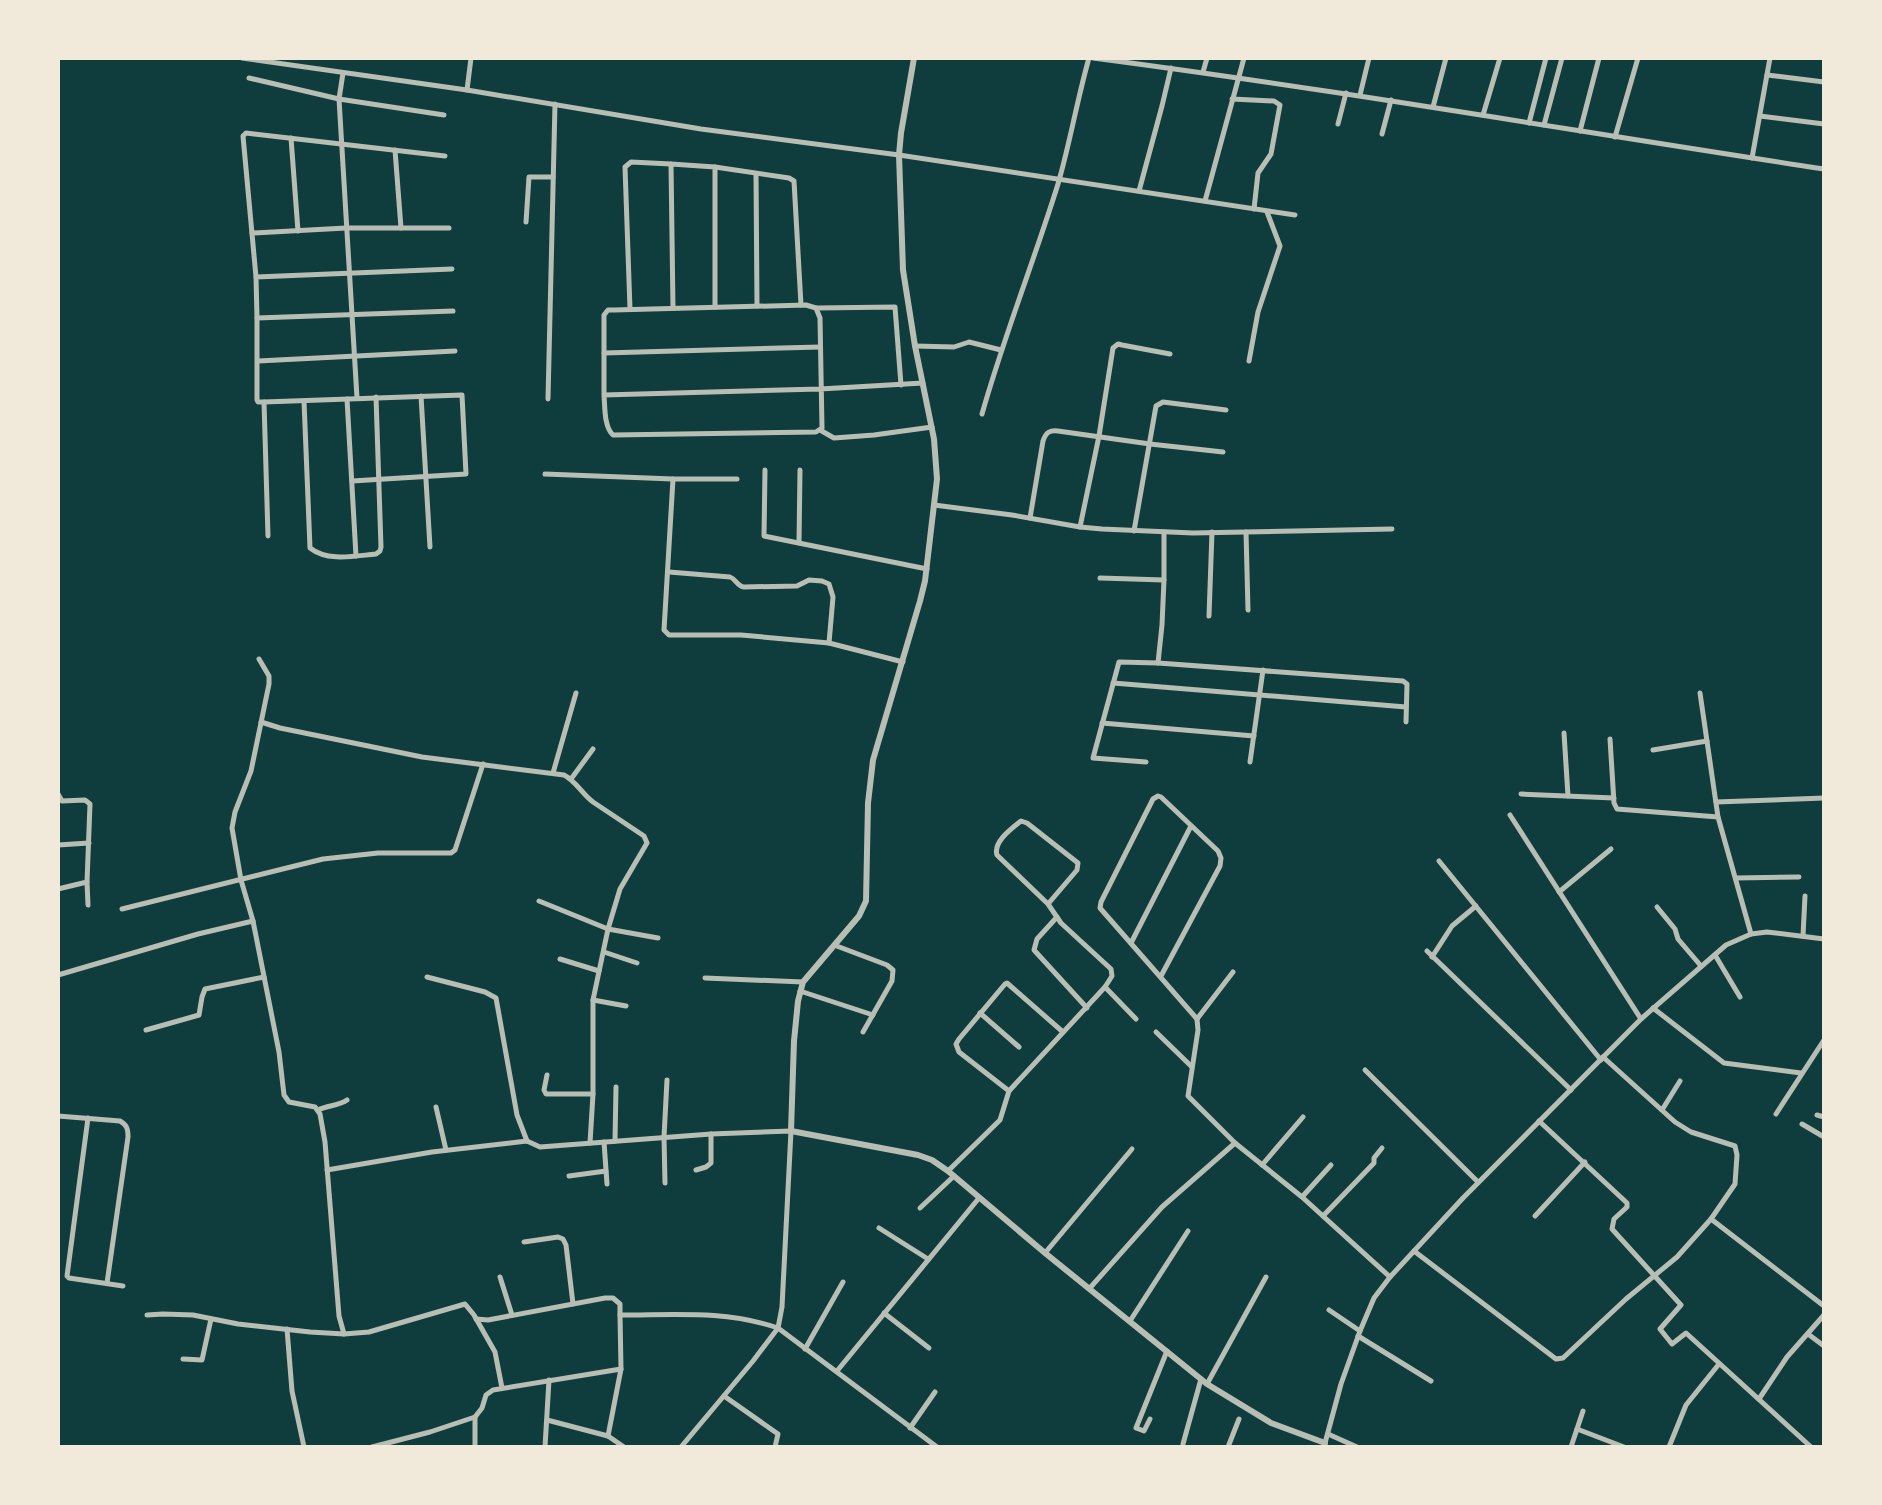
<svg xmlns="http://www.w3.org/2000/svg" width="1882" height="1505" font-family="Bitter,serif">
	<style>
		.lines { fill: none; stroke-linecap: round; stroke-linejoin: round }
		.minor { stroke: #b8beb3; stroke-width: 5 }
		.tertiary { stroke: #b8beb3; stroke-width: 6 }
	</style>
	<rect width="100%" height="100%" fill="#0f3d3e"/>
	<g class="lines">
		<!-- minor -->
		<g class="minor">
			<path d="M242,58L467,90L701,129L899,155L1295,215"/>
			<path d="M1093,58C1338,90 1580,132 1824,169"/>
			<path d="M1203,72L1207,58"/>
			<path d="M343,73L339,99L357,398"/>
			<path d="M1767,75L1824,82"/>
			<path d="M249,78L339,99L444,115"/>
			<path d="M467,90L471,58"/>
			<path d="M1360,95L1369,58"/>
			<path d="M1232,99L1274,101L1280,105L1271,154L1258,173L1254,209"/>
			<path d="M1433,107L1446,58"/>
			<path d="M1483,115L1500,58"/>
			<path d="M1760,116L1824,124"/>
			<path d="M1529,123L1546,58"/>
			<path d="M1338,124L1346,93"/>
			<path d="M1544,125L1562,58"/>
			<path d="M1580,131L1599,58"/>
			<path d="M1382,134L1391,100"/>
			<path d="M1615,137L1638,58"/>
			<path d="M291,138L298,231"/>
			<path d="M395,150L401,228"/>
			<path d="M1752,158L1770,58"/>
			<path d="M715,167L789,178L794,181L801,305"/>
			<path d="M756,174L757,306"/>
			<path d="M1139,191L1162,106L1171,68"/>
			<path d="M1205,201L1244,58"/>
			<path d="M526,222L529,177H553"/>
			<path d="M252,233L346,228H449"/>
			<path d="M256,277L243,136L246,133L445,156"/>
			<path d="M673,308L671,164L715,167V307"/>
			<path d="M817,308L895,307L901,385"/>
			<path d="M630,309L625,167L631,162L671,164"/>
			<path d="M257,318L256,277L452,269"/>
			<path d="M915,346L954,347L969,342L1001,350"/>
			<path d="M604,353L820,347"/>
			<path d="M258,361L455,351"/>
			<path d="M1249,361L1258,312L1280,246L1267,212"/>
			<path d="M604,395C605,407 604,427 613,435L816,432L822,428L820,318L816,308L806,305L614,310H608L604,315V395L820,389L923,383"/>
			<path d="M421,396L430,547"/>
			<path d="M347,399L356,556"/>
			<path d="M548,399L555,104"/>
			<path d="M304,401L310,548C328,562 354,556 376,554L380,551L381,547L376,397"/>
			<path d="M264,402H258L257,400V318L453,311"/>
			<path d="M982,414C1004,336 1034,261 1058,184C1070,143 1077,100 1089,58"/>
			<path d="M820,430L834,438L874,435L932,427"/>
			<path d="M765,470L764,536L927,569"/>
			<path d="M545,474L673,479H737"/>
			<path d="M673,479L664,630L669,635H741L829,643L903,662"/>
			<path d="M934,505L1012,515L1080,527L1102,529L1193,533L1392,529"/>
			<path d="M1030,518L1043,441C1046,432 1050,430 1058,431L1150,444L1223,452"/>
			<path d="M1080,527L1099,436L1113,348L1118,344L1122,345L1170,354"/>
			<path d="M1134,531L1156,406L1163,402L1226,410"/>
			<path d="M1246,532L1248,610"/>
			<path d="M268,536L264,402L462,395L466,474L352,481"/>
			<path d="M799,543L800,470"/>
			<path d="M669,572L730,577C736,579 737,586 744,587L797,586L809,580L822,581L829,584L833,597L829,643"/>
			<path d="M1100,578L1164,580V532"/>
			<path d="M1209,616L1212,532"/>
			<path d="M259,659L269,676V684L251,771L235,812L232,828L241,880L253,921L279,1052L284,1095L289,1102L315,1107L320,1114L325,1142L339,1316L344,1334L369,1332L465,1304L474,1315L495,1352L502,1388"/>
			<path d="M1158,663L1403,681L1407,684L1406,722"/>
			<path d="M1113,683L1406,707"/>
			<path d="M1700,693L1718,817"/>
			<path d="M261,722L280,728L422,757L564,775C576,781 582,794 593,802L644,836L647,843L620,889L608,929L593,1000V1094L590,1143"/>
			<path d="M1102,723L1254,736"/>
			<path d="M1564,733L1568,796"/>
			<path d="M1610,739L1614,803L1617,809L1718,817L1751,934"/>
			<path d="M1653,750L1707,741"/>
			<path d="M1146,762L1093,758L1119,662L1158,663L1162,625L1164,580"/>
			<path d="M1250,762L1263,670"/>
			<path d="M553,773L576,693"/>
			<path d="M571,779L593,749"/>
			<path d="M58,794L62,801L85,800L90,804L87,882L58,889"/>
			<path d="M1521,794L1614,798"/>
			<path d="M1716,802L1824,798"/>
			<path d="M1510,815L1641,1019"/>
			<path d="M58,845L89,843"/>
			<path d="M1439,861L1601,1060"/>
			<path d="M1736,878L1799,877"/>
			<path d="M87,882L88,905"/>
			<path d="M1559,892L1611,849"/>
			<path d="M539,901L608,929L658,938"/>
			<path d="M1657,907L1675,929L1678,939L1701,966"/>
			<path d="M122,909L323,859L378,853H451L455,850L483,764"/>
			<path d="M1057,917L1037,939L1034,950L1087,1008"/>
			<path d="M1803,936L1805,896"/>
			<path d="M1131,943L1191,826"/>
			<path d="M834,945L887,965L893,970L892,981L863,1032"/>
			<path d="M1427,951L1571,1090"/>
			<path d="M604,952L637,963"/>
			<path d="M1715,955L1740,997"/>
			<path d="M1432,957L1452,926L1476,906"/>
			<path d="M560,959L599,971"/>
			<path d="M58,975L198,934L253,921"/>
			<path d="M1161,976L1220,866L1221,858L1218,851L1161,797L1158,796L1153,799L1101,902L1100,908L1197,1019L1198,1030L1188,1096L1235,1143L1302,1197L1390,1277"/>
			<path d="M427,977L485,992L496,998L517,1115L527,1141"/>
			<path d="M705,978L803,982"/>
			<path d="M1105,987L1136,1019"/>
			<path d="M800,991L873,1015"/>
			<path d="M593,1000L626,1006"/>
			<path d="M1653,1008L1724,1063L1801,1073"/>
			<path d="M980,1013L1019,1047"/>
			<path d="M1197,1019L1233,972"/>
			<path d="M146,1030L199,1015L202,997L205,989L264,977"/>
			<path d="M1156,1032L1191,1066"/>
			<path d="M1365,1070L1478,1182"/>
			<path d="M547,1075L544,1090L546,1094H593"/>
			<path d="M1009,1091L959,1052L956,1044L959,1039L1005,984L1007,983L1063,1032"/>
			<path d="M436,1107L446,1150"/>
			<path d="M318,1110C328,1105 339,1106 347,1100"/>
			<path d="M1662,1110L1680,1081"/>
			<path d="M1776,1114L1824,1040"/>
			<path d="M1817,1115L1824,1117"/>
			<path d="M58,1116L120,1121C127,1125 128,1129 128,1137L107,1283"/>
			<path d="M88,1118L67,1276L69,1278L123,1286"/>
			<path d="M1539,1121L1627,1203V1207L1614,1219L1612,1229L1681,1305L1660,1329L1672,1344L1686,1333L1811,1447"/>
			<path d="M1802,1124L1824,1137"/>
			<path d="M527,1141L540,1147L711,1134L791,1131L782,1307L778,1328L753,1361L681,1447"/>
			<path d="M615,1141L616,1087"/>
			<path d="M604,1142L607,1184"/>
			<path d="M1262,1165L1303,1117"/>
			<path d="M327,1170L432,1152L527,1141"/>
			<path d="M696,1170L706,1167L711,1163V1134"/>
			<path d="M948,1171L1000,1120L1009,1091L1105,987L1112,976L1111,969L1061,923L1048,904L997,855C993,842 1011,829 1021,821L1027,823L1078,863L1077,870L1048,904"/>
			<path d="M569,1176L606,1171"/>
			<path d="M665,1183L664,1137L667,1080"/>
			<path d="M1302,1197L1331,1165"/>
			<path d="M920,1208L954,1176"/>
			<path d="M1323,1216L1374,1163V1158L1382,1148"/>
			<path d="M1535,1216L1585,1162"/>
			<path d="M1711,1219L1824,1306"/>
			<path d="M879,1228L928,1259"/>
			<path d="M524,1242L558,1237L563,1239L566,1245L573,1304"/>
			<path d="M1414,1251L1556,1359L1563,1358L1626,1299L1677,1257L1711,1219L1735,1184L1737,1155L1735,1146L1691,1132L1675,1122L1603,1057"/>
			<path d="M1045,1253L1132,1149"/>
			<path d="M500,1277L512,1315"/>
			<path d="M1089,1289L1162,1207L1235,1143"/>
			<path d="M1329,1310L1360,1331"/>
			<path d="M884,1313L929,1348"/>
			<path d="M147,1315L163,1314L193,1315L238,1324L310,1332L344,1334"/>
			<path d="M620,1315L621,1369L608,1436L624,1447"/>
			<path d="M476,1319L488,1320L605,1298H613L620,1304V1315C675,1315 725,1310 778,1328L937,1447"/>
			<path d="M1130,1321L1188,1231"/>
			<path d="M287,1329L292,1391L304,1447"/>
			<path d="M1808,1334L1824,1346"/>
			<path d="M1358,1336L1431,1381"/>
			<path d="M805,1349L843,1282"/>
			<path d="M183,1359L202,1360L211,1319"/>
			<path d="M837,1371L979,1198"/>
			<path d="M1207,1384L1266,1277"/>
			<path d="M724,1396L778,1434L775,1447"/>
			<path d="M1759,1399L1787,1357L1824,1315"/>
			<path d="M475,1417V1447"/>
			<path d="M1150,1419L1144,1431L1136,1428L1167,1351"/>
			<path d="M547,1420L608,1436"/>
			<path d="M910,1428L935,1392"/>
			<path d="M1577,1429L1624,1447"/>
			<path d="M1328,1434L1357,1447"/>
			<path d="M1325,1443L1341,1384L1360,1331L1374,1298L1390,1277L1463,1198L1641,1019L1726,945L1751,934L1767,932L1824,939"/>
			<path d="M1183,1444L1201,1379"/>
			<path d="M372,1447L430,1432L475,1417L482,1408L486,1395L493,1390L621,1369"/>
			<path d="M545,1447L549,1380"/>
			<path d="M1228,1447L1239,1419"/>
			<path d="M1571,1447L1583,1411"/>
			<path d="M1669,1447L1686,1405L1719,1364"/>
		</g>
		<!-- tertiary -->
		<path class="tertiary" d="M914,58L901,133L899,155L903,270L915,346L934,439L937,479L925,581L920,601L873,760L868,803L866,901L859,916L803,982L798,1001L794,1041L791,1131L918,1155L932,1160L948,1171L1045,1253L1207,1384L1271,1423L1325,1443L1324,1447"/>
	</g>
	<!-- border -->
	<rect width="1882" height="1505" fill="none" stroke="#f1e9da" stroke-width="120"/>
</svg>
